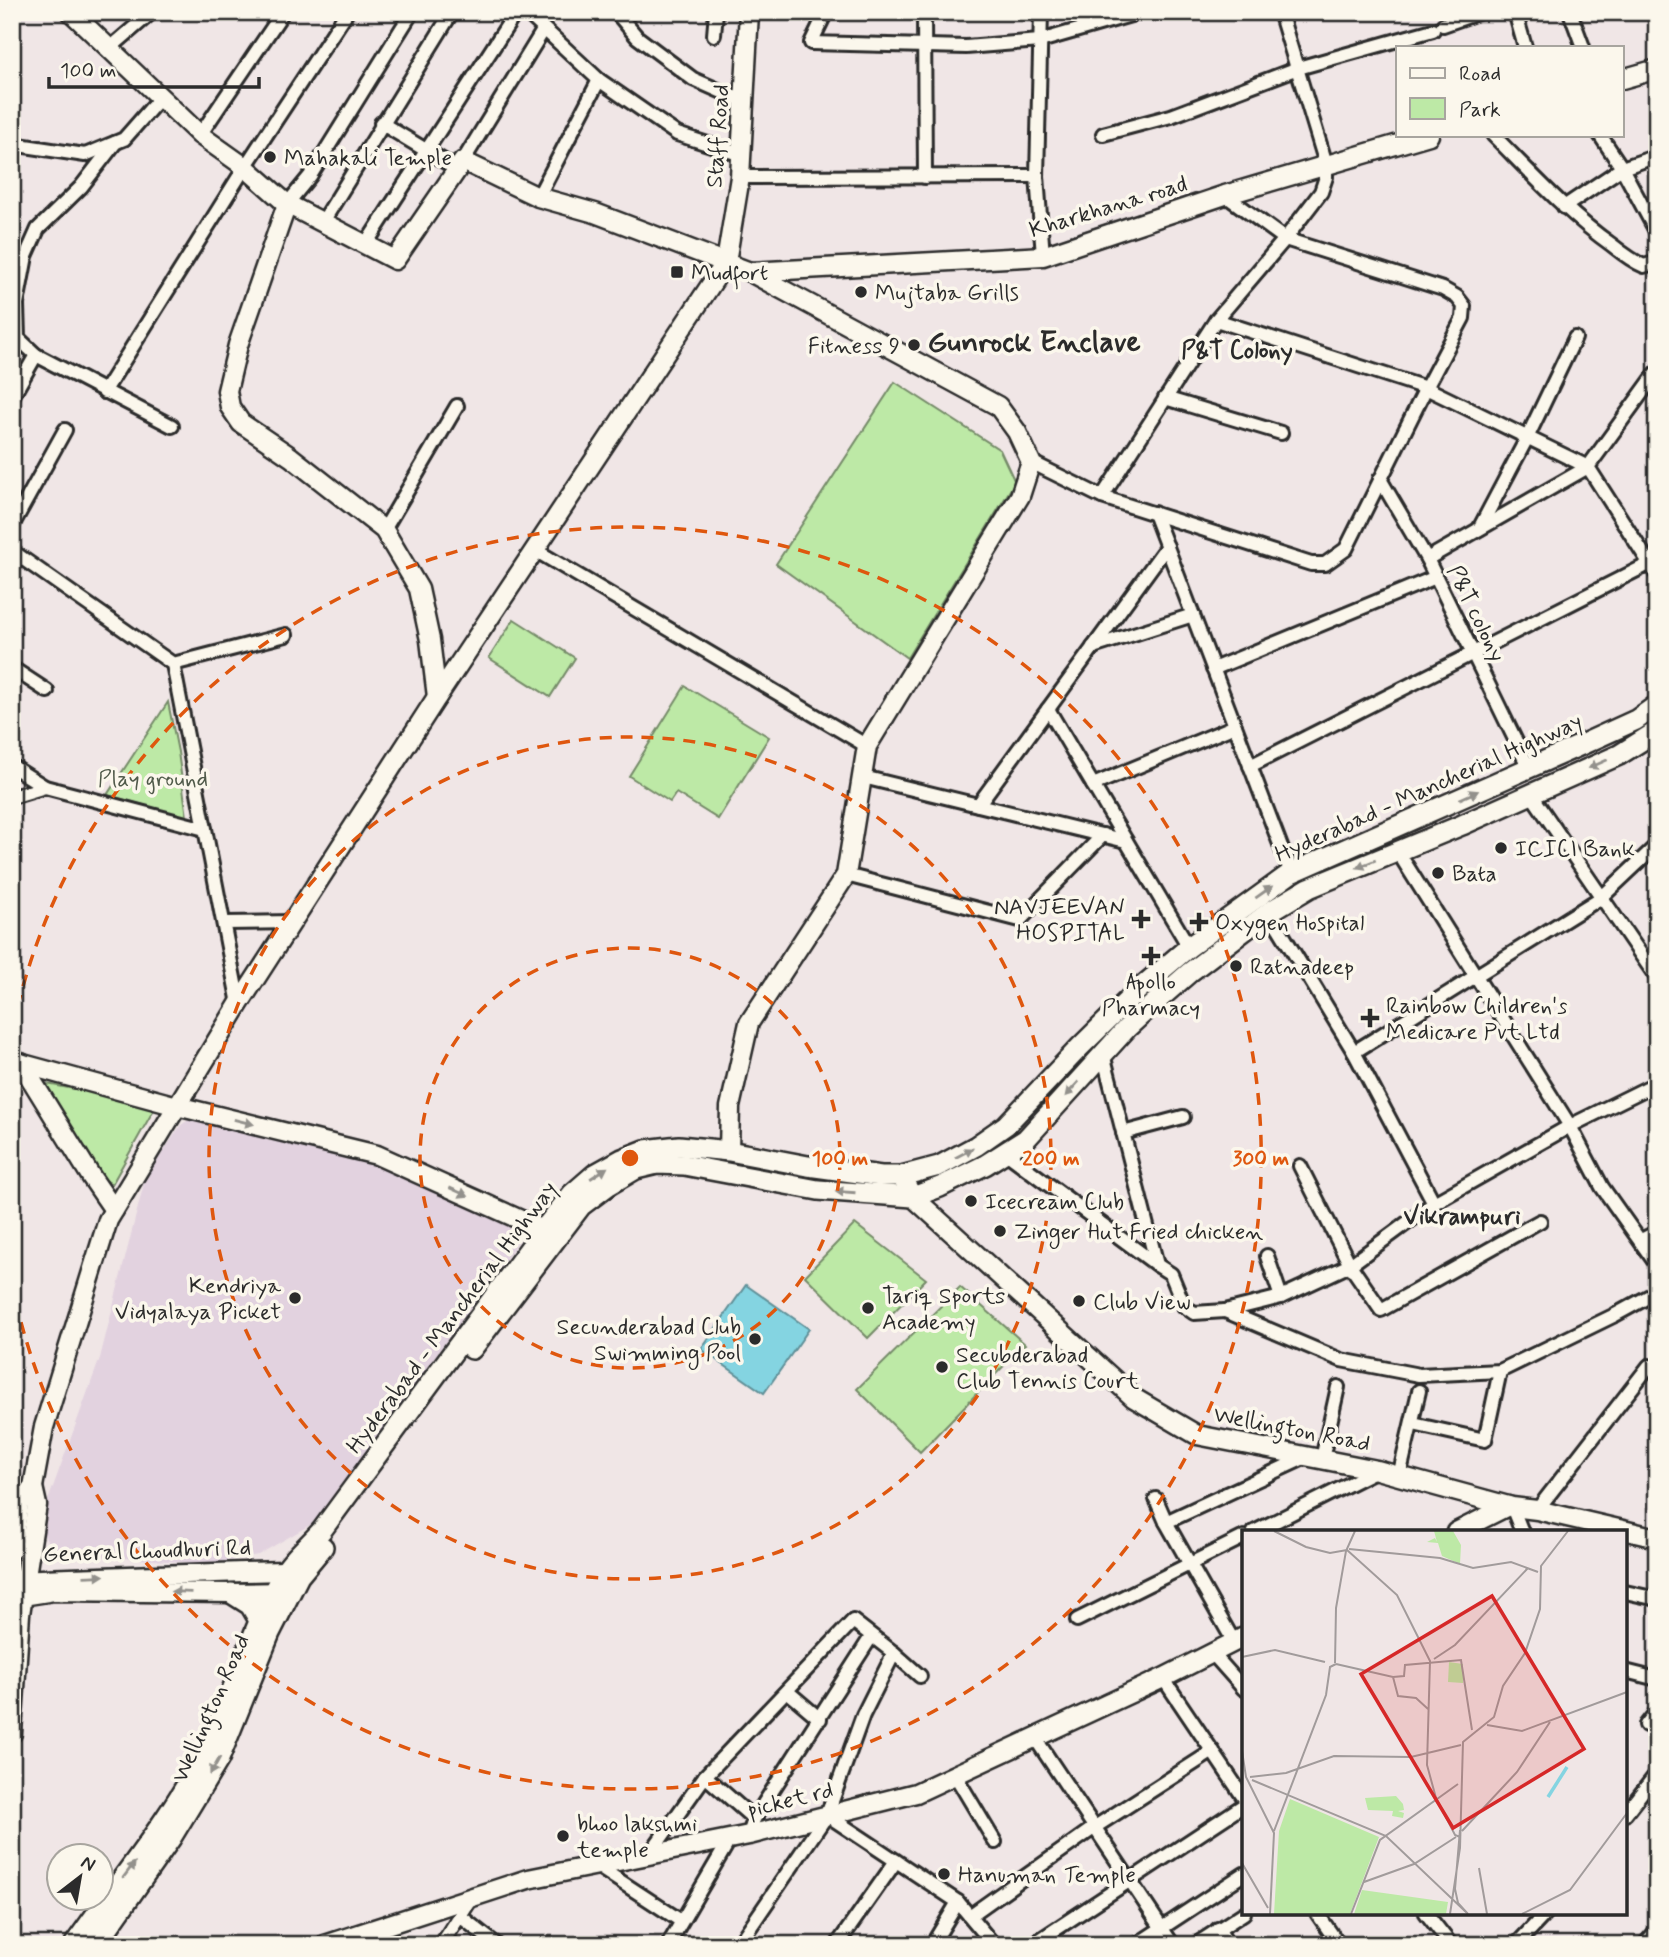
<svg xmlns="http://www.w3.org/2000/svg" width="1669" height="1957" font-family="Mynerve,sans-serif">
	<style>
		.built { fill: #e2d2df }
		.green { fill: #bde9a6; stroke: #748a68; stroke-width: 2 }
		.water { fill: #84d4e1; stroke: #609098; stroke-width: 2 }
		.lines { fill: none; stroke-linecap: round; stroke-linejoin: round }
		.street-casing { stroke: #2b2b2b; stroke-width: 18 }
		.secondary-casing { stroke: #2b2b2b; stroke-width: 23 }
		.primary-casing { stroke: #2b2b2b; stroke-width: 24 }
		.street { stroke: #fbf7ec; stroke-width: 12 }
		.secondary { stroke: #fbf7ec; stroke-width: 18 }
		.primary { stroke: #fbf7ec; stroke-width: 19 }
		.oneway { fill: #93918c }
		.ring { fill: none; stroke: #df570e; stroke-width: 3.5; stroke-dasharray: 12 9 }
		.poi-dot { fill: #2b2b2b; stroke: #fbf7ec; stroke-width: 2.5 }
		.labels { text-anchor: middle; stroke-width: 7; stroke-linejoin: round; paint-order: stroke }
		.street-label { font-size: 23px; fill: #2b2b2b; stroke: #fbf7ec }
		.poi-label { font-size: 23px; fill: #2b2b2b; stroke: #fbf7ec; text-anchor: start }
		.park-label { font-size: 23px; fill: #505a4a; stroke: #fbf7ec }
		.neighbourhood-label { font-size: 24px; font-weight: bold; fill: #2b2b2b; stroke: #fbf7ec }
		.district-label { font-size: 30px; font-weight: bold; fill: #2b2b2b; stroke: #fbf7ec }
		.inset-river { fill: none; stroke: #84d4e1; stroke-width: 3.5 }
		.inset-road { fill: none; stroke: #a19b9b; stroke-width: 2 }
		.view { fill: #d62828; fill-opacity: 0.15; stroke: #d62828; stroke-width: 3.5 }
		.inset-edge { fill: none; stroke: #2b2b2b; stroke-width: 3.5 }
		.centre { fill: #df570e; stroke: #fbf7ec; stroke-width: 3.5 }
		.ring-label { font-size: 21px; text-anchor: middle; font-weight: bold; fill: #df570e; stroke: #fbf7ec; stroke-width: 7; stroke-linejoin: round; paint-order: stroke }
	</style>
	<rect width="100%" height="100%" fill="#f0e6e6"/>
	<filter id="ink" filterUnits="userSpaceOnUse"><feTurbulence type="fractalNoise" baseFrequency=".0143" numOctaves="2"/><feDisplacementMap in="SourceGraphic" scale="14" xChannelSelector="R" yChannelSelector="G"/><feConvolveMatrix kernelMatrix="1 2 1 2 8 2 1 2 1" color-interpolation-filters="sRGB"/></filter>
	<g filter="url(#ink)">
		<!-- built -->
		<path class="built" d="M195,1116L360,1154L518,1227L519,1235L517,1243L315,1522L258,1555L209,1564L55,1553L44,1535L42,1517L100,1358L145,1179L181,1125Z"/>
		<!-- green -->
		<g class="green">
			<path d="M895,382L1000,450L1015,482L907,658L776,564Z"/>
			<path d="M514,619L575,658L550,697L489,658Z"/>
			<path d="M685,686L769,737L718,819L676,793L670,802L629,776Z"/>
			<path d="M168,702L178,752L187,817L107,795Z"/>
			<path d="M41,1083L159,1104L153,1111L112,1184L102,1178Z"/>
			<path d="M855,1224L926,1279L868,1338L805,1276Z"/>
			<path d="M960,1287L1025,1344L920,1452L857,1389Z"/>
		</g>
		<!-- water -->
		<path class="water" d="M746,1285L809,1329L764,1393L701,1349Z"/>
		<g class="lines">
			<defs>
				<g id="street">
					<path d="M526,12L599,80L677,134L742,155"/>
					<path d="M616,12L637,37L693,79L745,102"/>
					<path d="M826,12L811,43L966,47L1040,41L1141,12"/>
					<path d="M924,12L925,177"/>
					<path d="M1041,12L1037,176L1043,256"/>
					<path d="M1515,12L1525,47"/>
					<path d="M1570,12L1583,47"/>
					<path d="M1443,25L1480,12"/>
					<path d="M714,35L716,12"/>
					<path d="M109,49L152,12"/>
					<path d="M381,123L457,169"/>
					<path d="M1103,134L1171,116L1298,68L1433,30"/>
					<path d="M200,135L283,12"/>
					<path d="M1493,135C1531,173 1568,214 1612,245C1622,253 1632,261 1644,266L1657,262"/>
					<path d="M1600,135L1622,168L1657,233"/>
					<path d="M12,144L85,155L124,139L160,98"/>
					<path d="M463,161L544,29"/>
					<path d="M740,177L1037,176"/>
					<path d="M538,197L599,80"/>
					<path d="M287,204L310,176L412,12"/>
					<path d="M1564,207L1622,168L1657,156"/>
					<path d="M322,223L452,12"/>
					<path d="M366,244L516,12"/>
					<path d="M1216,320L1426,388L1588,467L1657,575"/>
					<path d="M36,355L18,338L17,304L26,256L38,229L81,187L115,143"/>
					<path d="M104,392L245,167L347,12"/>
					<path d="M12,397L36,355L172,426"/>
					<path d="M1165,398L1281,433"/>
					<path d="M1031,462L1102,497L1216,320L1285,239L1321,192L1326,177V164L1280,12"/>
					<path d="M1380,479L1427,559L1529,768"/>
					<path d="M1102,497L1311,564H1325L1346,549L1426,388L1463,318L1464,306L1457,297L1443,289L1285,239L1225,195"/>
					<path d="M1154,513L1291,873"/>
					<path d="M12,526L65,430"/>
					<path d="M1479,529L1527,438L1575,338"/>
					<path d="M384,530L457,406"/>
					<path d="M535,550L867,746"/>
					<path d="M12,551L173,664L239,1004"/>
					<path d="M1427,559L1588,467L1657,372"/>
					<path d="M1093,647L1193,615"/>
					<path d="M173,664L286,635"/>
					<path d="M12,668L47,691"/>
					<path d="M1213,669L1436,577"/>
					<path d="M1048,709L1189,947"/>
					<path d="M12,766L45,787L205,829"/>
					<path d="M1250,766L1649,564L1657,555"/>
					<path d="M863,777L1126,841"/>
					<path d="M1093,785L1235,726"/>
					<path d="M1531,794L1657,978"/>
					<path d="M12,797L45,787"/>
					<path d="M978,805L1167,546"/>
					<path d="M1398,852L1570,1126L1602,1187L1657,1265"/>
					<path d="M846,875L1020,920L1103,835"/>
					<path d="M1269,912L1354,1052L1434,1203"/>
					<path d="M224,923L292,922"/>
					<path d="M1354,1052L1602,897L1657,845"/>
					<path d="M1657,1083L1570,1126L1434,1203L1350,1265L1281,1297L1225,1311L1341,1360L1419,1375L1500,1371L1615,1315L1657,1292"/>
					<path d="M1123,1133L1183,1117"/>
					<path d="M1006,1153L1157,1265L1103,1054"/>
					<path d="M1300,1166L1350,1265L1381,1310L1540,1221"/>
					<path d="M1641,1240L1657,1232"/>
					<path d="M1267,1256L1281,1297"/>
					<path d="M1157,1265L1171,1274L1184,1306L1194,1313L1225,1311"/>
					<path d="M1413,1424L1485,1440L1500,1371"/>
					<path d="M1322,1459L1338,1387"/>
					<path d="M1399,1476L1419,1391"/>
					<path d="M1156,1499L1166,1522L1234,1642"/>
					<path d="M1512,1507L1522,1532"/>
					<path d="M1537,1510L1649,1366"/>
					<path d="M1166,1522L1308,1456"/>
					<path d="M1254,1532L1377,1470"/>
					<path d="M1625,1592L1657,1599"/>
					<path d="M1077,1620L1244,1537"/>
					<path d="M894,1653L920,1676"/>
					<path d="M1212,1653L1244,1689"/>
					<path d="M1625,1671L1657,1679"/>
					<path d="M1163,1678L1244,1798"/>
					<path d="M787,1691L820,1719"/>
					<path d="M1646,1725L1657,1711"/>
					<path d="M1035,1738L1173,1945"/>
					<path d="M955,1775L995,1842"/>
					<path d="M705,1776L754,1819"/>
					<path d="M1625,1814L1657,1773"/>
					<path d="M827,1815L958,1902"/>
					<path d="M749,1835L754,1819L871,1637"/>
					<path d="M649,1855L705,1776L853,1621L894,1653L863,1715L827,1815L738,1945"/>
					<path d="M597,1866L681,1921"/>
					<path d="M1317,1913L1339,1945"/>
					<path d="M1426,1913L1451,1945"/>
					<path d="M971,1915L1095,1827L1213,1751"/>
					<path d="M460,1916L497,1945"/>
					<path d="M1218,1929L1228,1945"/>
					<path d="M441,1945L472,1897"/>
					<path d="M668,1945L730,1839"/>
					<path d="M837,1945L896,1861"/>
					<path d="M932,1945L958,1902L994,1945"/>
					<path d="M1032,1945L1244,1805"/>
					<path d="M1136,1945L1244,1874"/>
					<path d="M1195,1945L1244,1913"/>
					<path d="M1516,1945L1546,1913"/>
					<path d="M1644,1945L1657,1930"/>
				</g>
				<g id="secondary">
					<path d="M71,12L200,135L245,167L287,204L395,260L463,161L538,197L595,213L750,272L998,406L1017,432L1031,462L1020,496L867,746L846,875L749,1023L730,1107L729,1151"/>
					<path d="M1622,79L1657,69"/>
					<path d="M287,204L238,345L227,391L230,407L241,423L291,457L384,530L419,589L430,640L437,697"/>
					<path d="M750,272L1043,256L1225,195L1429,135"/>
					<path d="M12,1061L177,1106L377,1155L543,1230"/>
					<path d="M21,1063L92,1178L114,1210"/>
					<path d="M901,1176L913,1197L1134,1398L1197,1435L1377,1470L1512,1507L1537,1510L1657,1538"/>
					<path d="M1456,1532L1508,1506"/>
					<path d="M12,1549L20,1500L33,1487"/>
					<path d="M12,1580L244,1572L284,1571L296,1575"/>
					<path d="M16,1597L54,1591L231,1593L284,1592"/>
					<path d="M12,1733L20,1614L37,1505L33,1487L44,1427L108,1220L239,1004L437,697L726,262L740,177L749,12"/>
					<path d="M325,1945L528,1879L749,1835L916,1793L1163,1678L1244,1637"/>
				</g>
				<g id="primary">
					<path d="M472,1349L581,1206L609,1185L636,1169L657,1164L684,1165L818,1190L913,1197L940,1187L985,1165L1026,1139L1127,1028L1151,1006L1190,972L1269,912L1309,888L1462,825L1619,755L1657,731"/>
					<path d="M231,1593L250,1605L260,1622"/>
					<path d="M74,1945C120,1879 172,1818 208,1746C236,1690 251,1627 283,1574C292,1558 310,1544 322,1530L543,1230L572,1194L595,1174L622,1159L645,1150L679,1146L729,1151L808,1166L881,1176H901L939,1166L976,1146L1006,1125L1080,1047L1138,990L1189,947L1291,873L1581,745L1636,720L1657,705"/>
					<path d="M96,1945L171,1838L219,1759L270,1633L299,1576L323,1547"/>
				</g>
			</defs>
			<!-- street casing -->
			<use href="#street" class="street-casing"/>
			<!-- secondary casing -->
			<use href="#secondary" class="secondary-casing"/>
			<!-- primary casing -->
			<use href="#primary" class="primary-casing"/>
			<!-- street -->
			<use href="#street" class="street"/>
			<!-- secondary -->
			<use href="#secondary" class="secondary"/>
			<!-- primary -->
			<use href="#primary" class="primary"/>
		</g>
		<!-- one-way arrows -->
		<defs><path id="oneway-solid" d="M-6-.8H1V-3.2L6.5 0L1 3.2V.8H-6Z" transform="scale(1.75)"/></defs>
		<g class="oneway">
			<use href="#oneway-solid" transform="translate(1598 764) rotate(156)"/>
			<use href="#oneway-solid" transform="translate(1469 795) rotate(-24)"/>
			<use href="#oneway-solid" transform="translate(1366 864) rotate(158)"/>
			<use href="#oneway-solid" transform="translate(1264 892) rotate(-35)"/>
			<use href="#oneway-solid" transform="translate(1072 1089) rotate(132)"/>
			<use href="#oneway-solid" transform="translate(244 1122) rotate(14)"/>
			<use href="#oneway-solid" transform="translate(964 1153) rotate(-28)"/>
			<use href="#oneway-solid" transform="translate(599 1173) rotate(-33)"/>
			<use href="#oneway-solid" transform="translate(459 1192) rotate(24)"/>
			<use href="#oneway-solid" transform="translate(845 1192) rotate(-176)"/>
			<use href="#oneway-solid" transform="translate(94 1576) rotate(-2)"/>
			<use href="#oneway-solid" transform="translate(181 1592) rotate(-178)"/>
			<use href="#oneway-solid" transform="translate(215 1766) rotate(119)"/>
			<use href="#oneway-solid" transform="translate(129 1870) rotate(-53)"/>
		</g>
	</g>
	<!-- distance rings -->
	<g class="ring">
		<circle cx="630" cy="1158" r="210"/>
		<circle cx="630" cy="1158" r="421"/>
		<path d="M13 1027A631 631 0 1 1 13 1289"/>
	</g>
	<!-- markers -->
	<g class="poi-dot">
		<circle cx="270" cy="157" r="7"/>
		<rect x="670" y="265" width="14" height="14" rx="3.5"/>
		<circle cx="861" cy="292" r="7"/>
		<circle cx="914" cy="345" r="7"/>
		<circle cx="1501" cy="848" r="7"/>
		<circle cx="1438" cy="873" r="7"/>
		<path d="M1137.5 908.5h7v7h7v7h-7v7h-7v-7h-7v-7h7z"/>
		<path d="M1195.5 911.5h7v7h7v7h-7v7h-7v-7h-7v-7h7z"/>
		<path d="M1147.5 945.5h7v7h7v7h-7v7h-7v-7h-7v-7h7z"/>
		<circle cx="1236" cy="966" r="7"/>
		<path d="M1366.5 1007.5h7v7h7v7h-7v7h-7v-7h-7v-7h7z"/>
		<circle cx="971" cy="1201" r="7"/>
		<circle cx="1000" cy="1231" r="7"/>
		<circle cx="295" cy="1298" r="7"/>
		<circle cx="1079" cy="1301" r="7"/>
		<circle cx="868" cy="1308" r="7"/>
		<circle cx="755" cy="1339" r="7"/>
		<circle cx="942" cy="1367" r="7"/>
		<circle cx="563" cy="1836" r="7"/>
		<circle cx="944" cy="1874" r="7"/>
	</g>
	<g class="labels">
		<!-- street labels -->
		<g class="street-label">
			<text transform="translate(717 136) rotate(-86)" y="8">Staff Road</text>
			<text transform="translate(1108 206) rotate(-17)" y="8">Kharkhana road</text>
			<text transform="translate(1477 613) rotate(64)" y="8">P&amp;T colony</text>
			<text transform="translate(1428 787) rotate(-24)" y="8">Hyderabad - Mancherial Highway</text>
			<text transform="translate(451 1317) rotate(-53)" y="8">Hyderabad - Mancherial Highway</text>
			<text transform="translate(1292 1428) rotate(11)" y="8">Wellington Road</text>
			<text transform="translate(147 1550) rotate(-2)" y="8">General Choudhuri Rd</text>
			<text transform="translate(210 1708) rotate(-66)" y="8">Wellington Road</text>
			<text transform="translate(790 1799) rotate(-14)" y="8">picket rd</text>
		</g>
		<!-- poi labels -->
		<g class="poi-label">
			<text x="284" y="165">Mahakali Temple</text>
			<text x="691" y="280">Mudfort</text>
			<text x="875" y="300">Mujtaba Grills</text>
			<text x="900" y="353" text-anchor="end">Fitness 9</text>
			<text x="1515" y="856">ICICI Bank</text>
			<text x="1452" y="881">Bata</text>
			<text x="1125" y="914" text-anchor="end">NAVJEEVAN<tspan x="1125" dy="26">HOSPITAL</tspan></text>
			<text x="1215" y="930">Oxygen Hospital</text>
			<text x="1250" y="974">Ratnadeep</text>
			<text x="1151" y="989" text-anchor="middle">Apollo<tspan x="1151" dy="26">Pharmacy</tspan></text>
			<text x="1386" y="1013">Rainbow Children's<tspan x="1386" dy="26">Medicare Pvt Ltd</tspan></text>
			<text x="985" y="1209">Icecream Club</text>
			<text x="1014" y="1239">Zinger Hut Fried chicken</text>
			<text x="281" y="1293" text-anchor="end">Kendriya<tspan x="281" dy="26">Vidyalaya Picket</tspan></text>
			<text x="882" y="1303">Tariq Sports<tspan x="882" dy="26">Academy</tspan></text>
			<text x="1093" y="1309">Club View</text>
			<text x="741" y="1334" text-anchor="end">Secunderabad Club<tspan x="741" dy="26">Swimming Pool</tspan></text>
			<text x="956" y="1362">Secubderabad<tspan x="956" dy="26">Club Tennis Court</tspan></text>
			<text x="577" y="1831">bhoo lakshmi<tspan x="577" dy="26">temple</tspan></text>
			<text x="958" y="1882">Hanuman Temple</text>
		</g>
		<!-- park labels -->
		<g class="park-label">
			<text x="153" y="786">Play ground</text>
		</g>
		<!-- neighbourhood labels -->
		<g class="neighbourhood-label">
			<text x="1237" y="358">P&amp;T Colony</text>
			<text x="1462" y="1224">Vikrampuri</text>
		</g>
		<!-- district labels -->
		<g class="district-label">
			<text x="1034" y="351">Gunrock Enclave</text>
		</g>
	</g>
	<!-- overview -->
	<g transform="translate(1242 1530)">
		<rect width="385" height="385" fill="#f0e6e6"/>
		<path d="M192,1H211L219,15L218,34L200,26L196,13L185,12L193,8L195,12ZM207,132L221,134V153L206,152ZM154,266L161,274L162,280L156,281L162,283L161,288L150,286L151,281L126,280L123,268ZM48,269L137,307L108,384H32L37,301ZM120,360L206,372L204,384H112Z" fill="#bde9a6"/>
		<path class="inset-river" d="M306,267L325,237"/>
		<path class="inset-road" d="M32,1L64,17L88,23L105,20M107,19L198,28L231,38L269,32L296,42M105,20L155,65L188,131L185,235L194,268L213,305L218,307M0,127L33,120L83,132M192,129L213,115L286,38M93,133L94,78L104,21L113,1M94,134L151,147L162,146L163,135L219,130L230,200M151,147L156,166L174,168L186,179M245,195L280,201L385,162M0,221L4,247L32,303L28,384M8,247L44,243L92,226L169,227L219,215M10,250L144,306L226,384M218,300L213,359L216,373L226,384M32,301L84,165L88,137L94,134M220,301L275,242L308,192M0,333L26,378M237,338L245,384M122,352L172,334L214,307M109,384L138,310L216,254M208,384L218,318L221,212L252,187L261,156L283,123L298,79L299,36L326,1M280,384L328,360L385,283"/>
		<path class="view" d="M250,66L342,219L211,298L119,144Z"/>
		<rect width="385" height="385" class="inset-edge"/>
	</g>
	<circle cx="630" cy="1158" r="10" class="centre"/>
	<g class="ring-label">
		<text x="840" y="1165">100 m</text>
		<text x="1051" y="1165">200 m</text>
		<text x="1261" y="1165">300 m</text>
	</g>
	<!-- margin -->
	<rect width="1669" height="1957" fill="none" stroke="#fbf7ec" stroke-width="42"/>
	<rect x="21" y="21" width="1627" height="1915" fill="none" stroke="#2b2b2b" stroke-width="2.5" filter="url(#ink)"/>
	<!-- legend -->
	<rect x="1396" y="46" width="228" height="91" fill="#fbf7ec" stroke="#a8a59f" stroke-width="2"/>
	<rect x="1410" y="68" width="35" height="10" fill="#fbf7ec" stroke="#a8a59f" stroke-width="2"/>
	<text x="1459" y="80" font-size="21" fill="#2b2b2b">Road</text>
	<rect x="1410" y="98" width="35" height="21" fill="#bde9a6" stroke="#a8a59f" stroke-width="2"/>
	<text x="1459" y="116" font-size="21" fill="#2b2b2b">Park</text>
	<!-- north arrow -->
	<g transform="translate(80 1877) rotate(31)"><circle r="33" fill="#fbf7ec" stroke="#a8a59f" stroke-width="2"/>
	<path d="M0-5L12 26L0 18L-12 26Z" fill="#2b2b2b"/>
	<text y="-10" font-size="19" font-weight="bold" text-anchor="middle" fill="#2b2b2b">N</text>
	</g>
	<!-- scale -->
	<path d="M49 77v10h210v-10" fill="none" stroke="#2b2b2b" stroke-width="3.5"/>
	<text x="60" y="77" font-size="21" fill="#2b2b2b" stroke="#fbf7ec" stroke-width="5" paint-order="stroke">100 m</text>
</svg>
